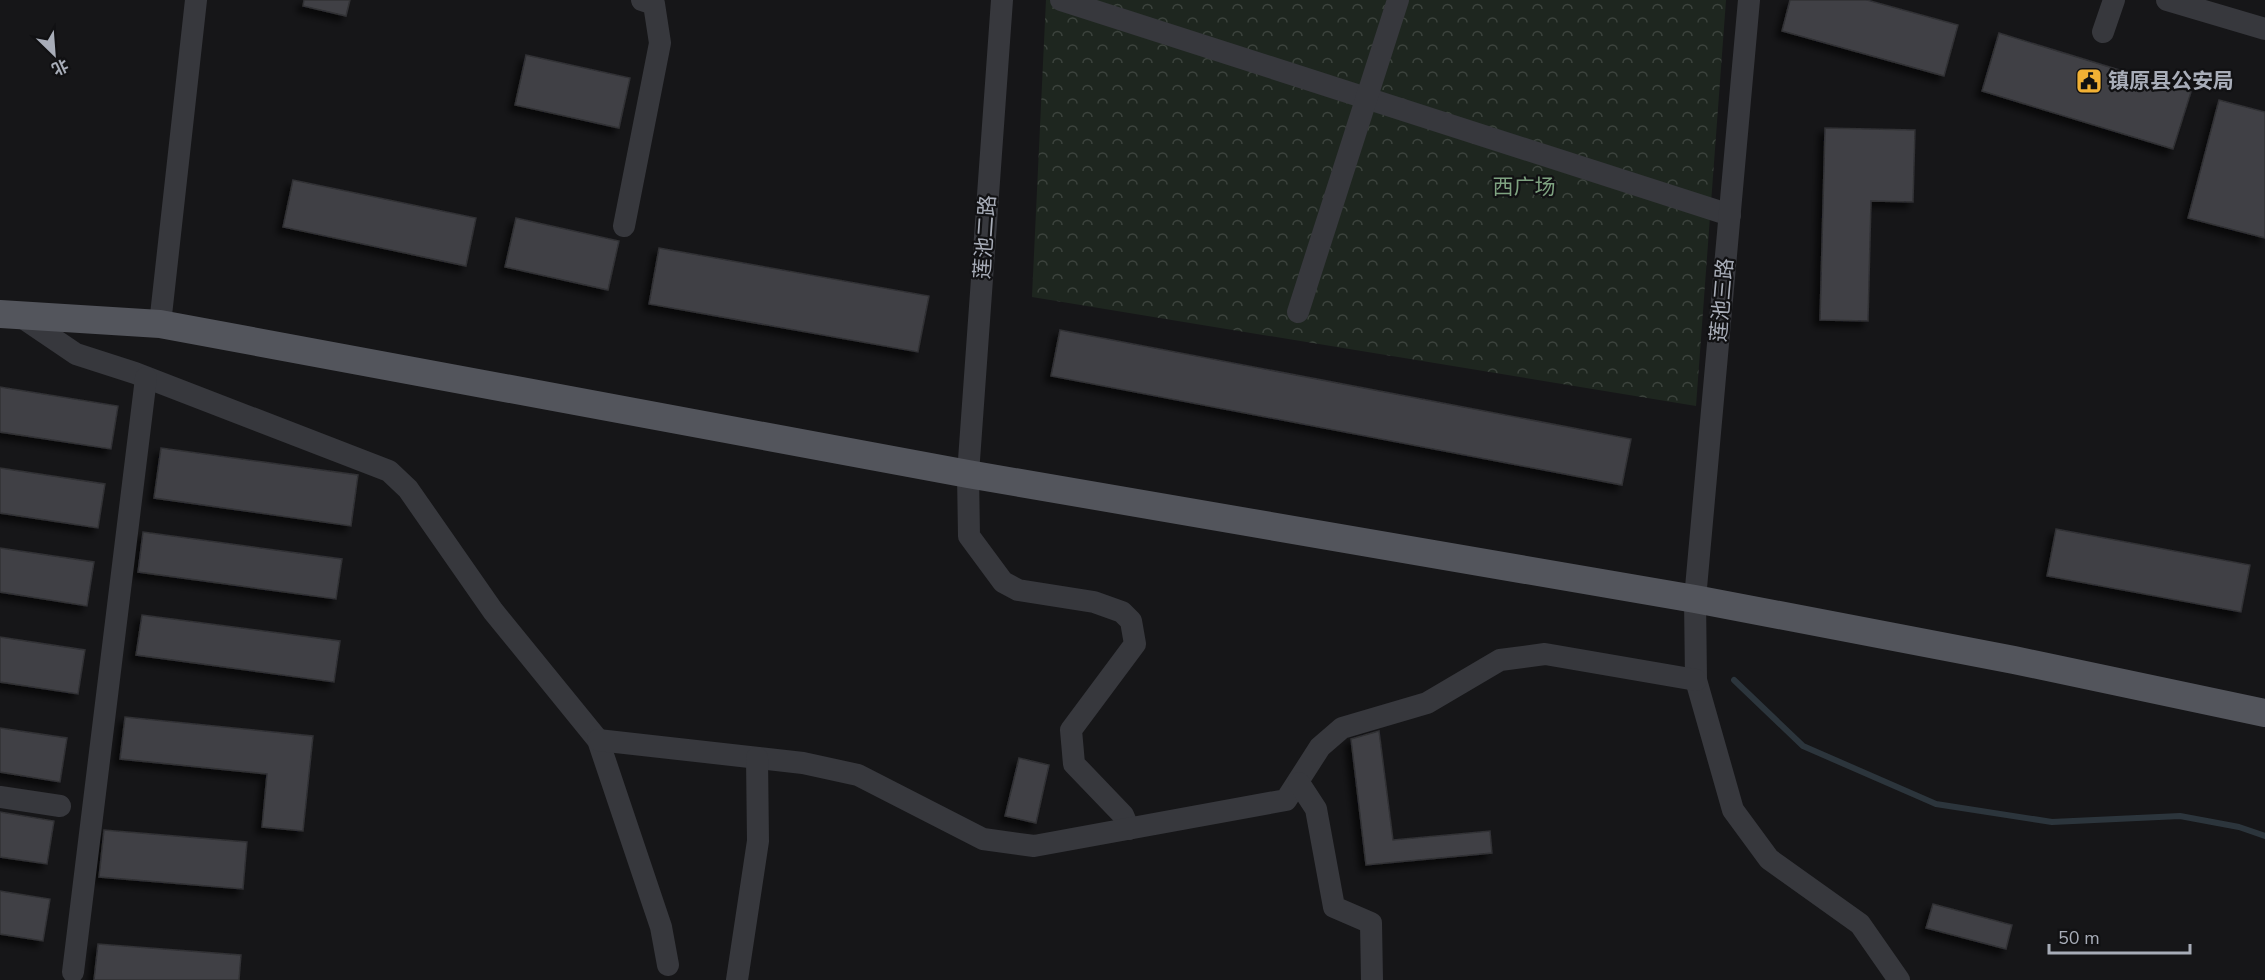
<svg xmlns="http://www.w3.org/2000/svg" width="2265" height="980" font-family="'Nunito Sans','Noto Sans SC',sans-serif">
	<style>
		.park { fill: url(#park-crowns) }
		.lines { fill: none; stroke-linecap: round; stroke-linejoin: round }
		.stream { stroke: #2c353c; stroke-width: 6 }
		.building { fill: #404145; stroke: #303034; stroke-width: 1.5; filter: url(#shadow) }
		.minor { stroke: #37383d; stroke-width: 22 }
		.major { stroke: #53555c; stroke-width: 28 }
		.labels { text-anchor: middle; stroke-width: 4.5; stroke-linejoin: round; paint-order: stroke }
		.poi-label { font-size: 21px; font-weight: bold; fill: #a8adb8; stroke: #111113; text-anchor: start }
		.park-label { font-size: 21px; fill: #7fa381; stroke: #111113 }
		.street-label { font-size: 21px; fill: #a8adb8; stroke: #111113 }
	</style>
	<defs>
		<pattern id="park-crowns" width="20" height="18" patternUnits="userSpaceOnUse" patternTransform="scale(1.5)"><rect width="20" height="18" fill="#1e261f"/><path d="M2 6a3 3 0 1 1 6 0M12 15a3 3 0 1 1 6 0" fill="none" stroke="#3c433d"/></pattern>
		<filter id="shadow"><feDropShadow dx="-5.5" dy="5.5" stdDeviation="3" flood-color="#0009"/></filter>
	</defs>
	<rect width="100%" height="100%" fill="#161618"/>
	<!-- park -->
	<path class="park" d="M1046,0H1726L1696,406L1032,297Z"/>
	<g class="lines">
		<!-- stream -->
		<path class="stream" d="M1734,680L1803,746L1936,804L2052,822L2180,816L2239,827L2265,836"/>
	</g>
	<!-- building -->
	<g class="building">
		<path d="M304,0H350L346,16L303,6Z"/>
		<path d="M1790,0H1867L1958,25L1944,76L1782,31Z"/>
		<path d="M1999,33L2191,92L2173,149L1982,91Z"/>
		<path d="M526,55L630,78L619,128L515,105Z"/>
		<path d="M2219,100L2265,112V238L2188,218Z"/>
		<path d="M1825,128L1915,130L1913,202L1871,201L1868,321L1820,320Z"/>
		<path d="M293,180L476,218L466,266L283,227Z"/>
		<path d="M516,218L619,241L608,290L505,267Z"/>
		<path d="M659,248L929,296L918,352L649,304Z"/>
		<path d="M1060,330L1631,439L1622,485L1051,376Z"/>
		<path d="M0,387L118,406L111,449L0,432Z"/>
		<path d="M161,448L358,475L351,526L154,498Z"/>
		<path d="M0,468L105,484L98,528L0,513Z"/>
		<path d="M2056,529L2250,565L2241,612L2047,576Z"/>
		<path d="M143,532L342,559L336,599L138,572Z"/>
		<path d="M0,548L94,562L87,606L0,592Z"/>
		<path d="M142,615L340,641L334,682L136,655Z"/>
		<path d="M0,637L85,650L78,694L0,682Z"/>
		<path d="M125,717L313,736L303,831L262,827L267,774L120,759Z"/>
		<path d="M0,728L67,738L60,782L0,772Z"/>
		<path d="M1379,731L1393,840L1490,831L1492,853L1366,865L1351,739Z"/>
		<path d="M1019,758L1049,765L1036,823L1005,816Z"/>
		<path d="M0,812L54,821L47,864L0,857Z"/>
		<path d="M104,830L247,842L243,889L99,877Z"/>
		<path d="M0,891L50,899L43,941L0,934Z"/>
		<path d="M1933,904L2012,925L2006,949L1926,928Z"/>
		<path d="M98,944L241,955L239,980H94Z"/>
	</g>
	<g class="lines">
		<!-- minor -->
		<g class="minor">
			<path d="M1002,0L968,474L969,536L1003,582L1018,590L1094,602L1122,612L1131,621L1135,644L1071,730L1074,764L1123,815L1129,829"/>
			<path d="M1061,0L1730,215"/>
			<path d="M1749,0L1695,599L1696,680L1733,810L1769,859L1860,924L1899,980"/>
			<path d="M2167,0L2265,29"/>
			<path d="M2103,32L2114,0"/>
			<path d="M624,226L660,43L654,4L642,0"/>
			<path d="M1298,312L1398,0"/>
			<path d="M17,314L76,354L135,373L389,471L408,489L493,611L598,740L661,927L668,965"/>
			<path d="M160,324L196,0"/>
			<path d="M598,740L803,763L858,775L983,839L1034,846L1286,800L1320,747L1342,728L1427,703L1500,660L1545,654L1696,680"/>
			<path d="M1299,783L1316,809L1334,907L1371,923L1372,980"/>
			<path d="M0,797L60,806"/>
			<path d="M73,972L146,378"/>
			<path d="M737,980L758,841L757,758"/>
		</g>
		<!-- major -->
		<path class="major" d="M0,314L160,324L968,474L1695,599L2014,660L2265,713"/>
	</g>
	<!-- icons -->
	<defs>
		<symbol id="civic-square" viewBox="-11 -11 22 22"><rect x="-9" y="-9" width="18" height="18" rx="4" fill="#f2b134" stroke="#111113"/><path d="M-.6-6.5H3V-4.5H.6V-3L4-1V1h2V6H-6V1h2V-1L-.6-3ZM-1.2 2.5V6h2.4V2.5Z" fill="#111"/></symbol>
	</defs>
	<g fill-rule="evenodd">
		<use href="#civic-square" x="2074" y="66" width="30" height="30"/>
	</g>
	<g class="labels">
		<!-- poi labels -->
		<g class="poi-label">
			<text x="2108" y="88">镇原县公安局</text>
		</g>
		<!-- park labels -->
		<g class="park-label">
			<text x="1524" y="194">西广场</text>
		</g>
		<!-- street labels -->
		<g class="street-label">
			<text transform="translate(985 237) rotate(-86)" y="7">莲池二路</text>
			<text transform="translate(1722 300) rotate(-85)" y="7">莲池三路</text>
		</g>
	</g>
	<!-- north arrow -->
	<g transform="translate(54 54) rotate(155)" stroke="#111113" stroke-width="4.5" paint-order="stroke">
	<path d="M0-4.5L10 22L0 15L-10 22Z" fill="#a8adb8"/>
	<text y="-9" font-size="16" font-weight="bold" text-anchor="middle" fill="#a8adb8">北</text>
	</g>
	<!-- scale -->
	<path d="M2049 944v9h141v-9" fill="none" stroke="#a8adb8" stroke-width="3"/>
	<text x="2058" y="944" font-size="18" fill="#a8adb8" stroke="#111113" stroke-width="4.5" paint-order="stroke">50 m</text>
</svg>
